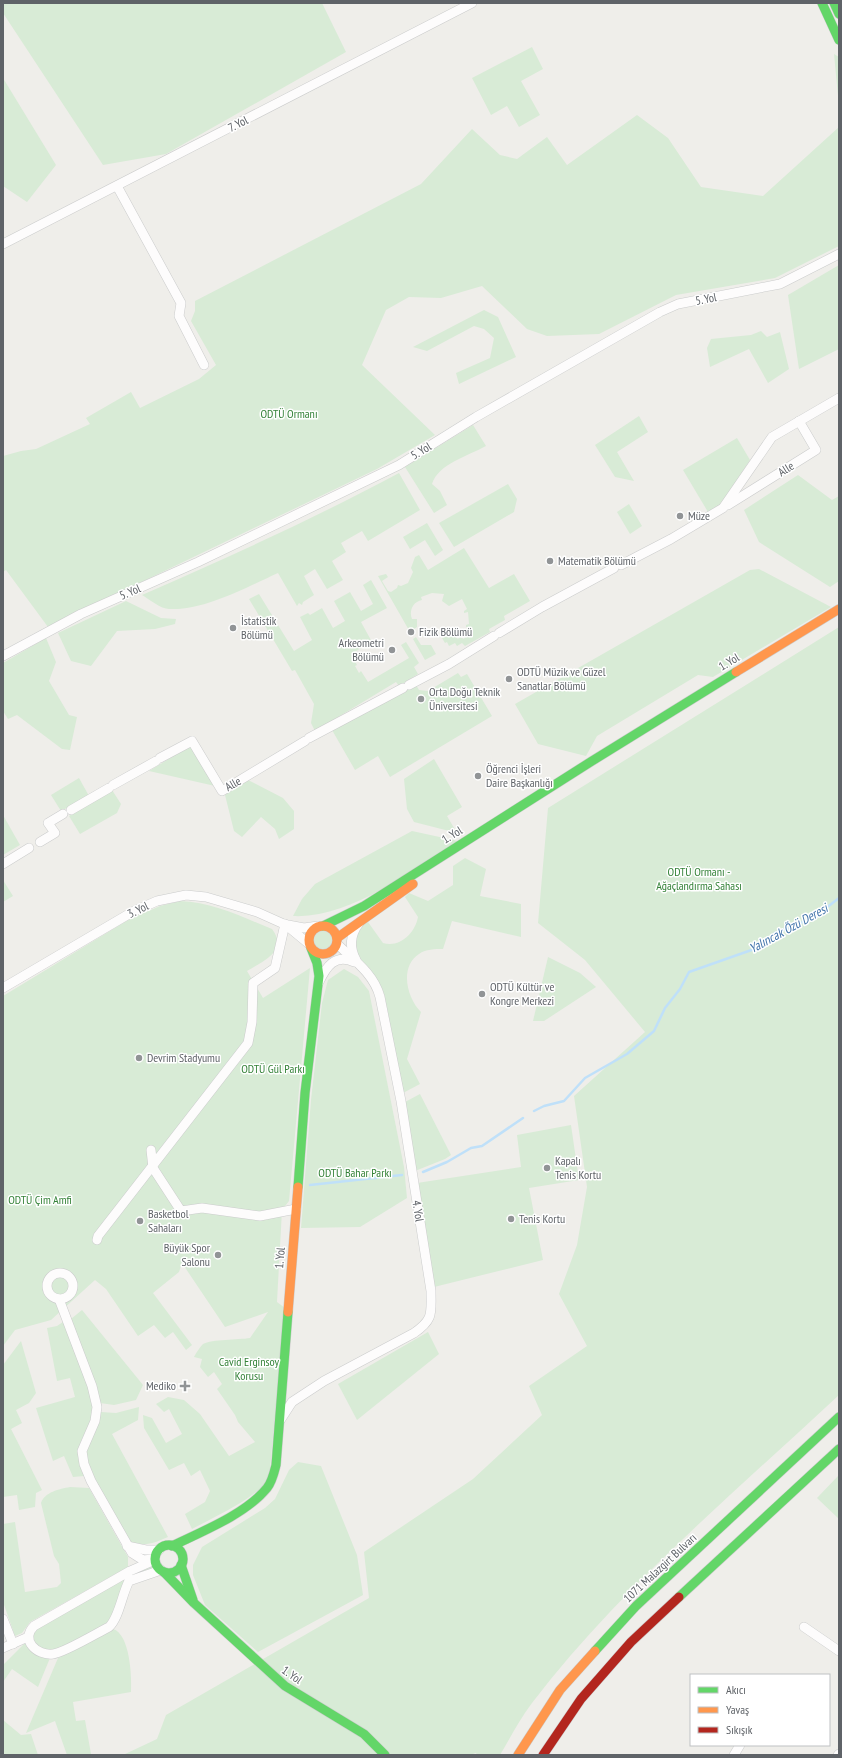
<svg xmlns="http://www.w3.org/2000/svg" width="842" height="1758" font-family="'PT Sans Narrow',sans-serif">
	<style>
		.green { fill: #d8ebd6 }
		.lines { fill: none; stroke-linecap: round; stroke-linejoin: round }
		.stream { stroke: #bfe0f9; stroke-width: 2.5 }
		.street-casing { stroke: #cbcccc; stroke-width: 10 }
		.fast-casing { stroke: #cacacb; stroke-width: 10 }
		.slow-casing { stroke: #cacacb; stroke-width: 10 }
		.jam-casing { stroke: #cacacb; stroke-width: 10 }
		.street { stroke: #fdfcfc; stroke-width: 9 }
		.fast { stroke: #63d668; stroke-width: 9 }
		.slow { stroke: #ff974d; stroke-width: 9 }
		.jam { stroke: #b3261e; stroke-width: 9 }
		.poi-dot { fill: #919496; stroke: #fff; stroke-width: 1.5 }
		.labels { text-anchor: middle; stroke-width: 3; stroke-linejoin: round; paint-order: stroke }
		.street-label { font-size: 12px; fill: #5f6368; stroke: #fff }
		.park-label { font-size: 12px; fill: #348238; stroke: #fff }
		.poi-label { font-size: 12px; fill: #5f6368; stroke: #fff; text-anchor: start }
		.water-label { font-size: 13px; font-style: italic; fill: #4174aa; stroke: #fff }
	</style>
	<rect width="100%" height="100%" fill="#efeeea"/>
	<!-- green -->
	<g class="green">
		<path d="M3,3H322L346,52L166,154L103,165L3,13Z"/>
		<path d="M532,47L543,69L521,81L540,115L519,127L507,106L491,115L472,78Z"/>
		<path d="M834,54L839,57V106Z"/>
		<path d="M3,78L56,165L27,202L3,186Z"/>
		<path d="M637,115L668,138L701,187L763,196L839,127V246L775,278L676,295L599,334L547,336L527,329L482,286L441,298L409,297L386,310L362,365L435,435L377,469L48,627L6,570L3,572V456L21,451L36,449L90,424L86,418L131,392L140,408L199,379L216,365L191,321L195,311V301L421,184L472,129L500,155L517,159L547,137L567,165Z"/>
		<path d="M839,265V349L799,369L788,295Z"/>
		<path d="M484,310L498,317L516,357L459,384L456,373L490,358L494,338L484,329L474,326L427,351L413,347Z"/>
		<path d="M761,331L767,337L780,332L789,369L768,383L749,349L710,367L707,348L711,339L751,335Z"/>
		<path d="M639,416L648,432L617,452L634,481L615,477L595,445Z"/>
		<path d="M473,425L486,446C468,456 438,464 432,484L440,491L447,505L434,513L405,467Z"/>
		<path d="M737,438L750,460L721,504L708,512L683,470Z"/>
		<path d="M399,473L420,510L368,541L362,531L341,543L346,552L332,561L343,580L327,589L315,569L304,576L314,595L303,602L302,605L299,603L297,606L278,573C247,587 204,611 169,609C161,609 149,599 142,595C229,557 315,518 399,473Z"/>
		<path d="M798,475L832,500L839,496V581L830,587L759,542L744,510Z"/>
		<path d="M508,484L517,499L514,512L454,547L439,523Z"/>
		<path d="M629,504L642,526L630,534L617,512Z"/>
		<path d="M427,523L443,550L435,556L425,540L410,549L403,537Z"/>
		<path d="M464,548L489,588L514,574L530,601L504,616L505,620L489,629L490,632L465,646L462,643L457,646L455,643L449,646L447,642L445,643L442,638L450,633L458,639L460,637L464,639L469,627H466V625L469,624L468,612L464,613V611L467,609L462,599L449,606L442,601L444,594L432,593L421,597L422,600C412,602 409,612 412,619H417V627L410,632L378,576L386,574L388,577L382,581L388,591L391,592L397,588L398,585L401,586L408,583L413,572L411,568L415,557L419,555L428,570Z"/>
		<path d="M759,569L831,607L713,677L698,675L597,736L586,756L538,744L515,704L750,570Z"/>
		<path d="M371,580L387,608L361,622L372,642L351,654L357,665L355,666L359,673L361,671L368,682L409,658L401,645L406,642L419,663L414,667L418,674L399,686L396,682L315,731L311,723L314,704L295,670L292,671L249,599L259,594L294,651L312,640L300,617L308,613L310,615L322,608L333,628L345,621L334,601L350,592L361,611L373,604L363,585Z"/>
		<path d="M126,601L161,618L176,619L175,624L155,629L117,631L91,666L71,661L58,633Z"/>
		<path d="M839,627V1395C733,1494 620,1588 532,1703C520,1719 510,1738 500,1755H477L476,1753L470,1755H123L157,1739L166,1715L369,1598L364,1552L473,1479L542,1415L529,1386L587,1346L559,1294L577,1245L587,1187L574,1096L645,1032L585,960L538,923L548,808Z"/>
		<path d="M416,637L421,645H431L436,654L425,660L413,639Z"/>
		<path d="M46,638L56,662L49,681L69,715L77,717L70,750L62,749L17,715L8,719L3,711V663Z"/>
		<path d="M458,673L461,677L467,674L492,716L390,777L378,756L355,770L332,730L416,685L419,690L428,691Z"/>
		<path d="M190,746L215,786L149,771Z"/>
		<path d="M434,759L462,807L447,816L457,833L414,822L407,809L404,779Z"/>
		<path d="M79,778L89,796L61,811L51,795Z"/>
		<path d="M248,780L283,798L294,811V829L279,839L275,829L261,817L242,837L234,831L225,795Z"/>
		<path d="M112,790L121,804L117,813L80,834L69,816Z"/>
		<path d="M3,815L20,845L3,855Z"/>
		<path d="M412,831L458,841C412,870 350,919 293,916L302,899L315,884Z"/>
		<path d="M465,858L486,869L480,896L521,904V937L452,921L443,949C435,949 426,949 419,954C399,967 407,998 421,1012L407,1059L420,1084L403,1093L384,994L375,977L357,955L355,939L363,925L368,922L383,943C400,948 415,933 418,917L405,897L409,893L428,901L453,885V866Z"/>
		<path d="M3,880L13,896L3,902Z"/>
		<path d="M180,901C213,902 242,917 272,929C289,951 263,961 247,971L263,998L310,968L289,1201L282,1210L277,1302L285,1308L269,1480C249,1502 218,1515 192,1529L185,1514L205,1502L210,1491L200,1470L191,1476L184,1463L169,1470L144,1428L143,1415L152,1418L166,1443L182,1434L169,1409L164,1412L156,1404L168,1397L184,1400L200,1414L229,1456L255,1442L238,1422L235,1415L217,1389L222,1384L214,1372L208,1377L200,1367L202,1359L194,1357C196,1353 200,1347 203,1344C212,1339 238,1340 250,1338L268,1312L225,1327L182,1263L179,1272L153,1293L192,1345L186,1350L173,1332L165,1338L154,1325L138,1336L106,1289L95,1280L51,1320L15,1330L3,1346V996L128,920L160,906Z"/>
		<circle cx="323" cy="940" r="9"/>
		<path d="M548,957L580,973L596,987L544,1021H533Z"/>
		<path d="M344,969L358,977L369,991L404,1167L407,1198L360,1227L301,1228L311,1100L322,1003L328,980Z"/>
		<path d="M420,1094L451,1155L445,1159L415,1171L405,1102Z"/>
		<path d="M571,1125L579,1180L529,1188L543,1260L434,1287L417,1183L521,1167L517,1135Z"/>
		<path d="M82,1310L143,1385L136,1400L114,1405L100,1403L97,1387L71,1319Z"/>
		<path d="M63,1322C73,1346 91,1381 93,1406C95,1433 67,1439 84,1476L73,1477L64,1456L53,1461L36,1408L75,1397L70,1378L57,1381L47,1328L57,1326Z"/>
		<path d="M428,1332L439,1354L357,1420L338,1384Z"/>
		<path d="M21,1341L36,1393L29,1403L16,1410L22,1423L11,1429L42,1490L36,1493L35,1507L19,1510L17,1495L3,1497V1365Z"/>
		<path d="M139,1407L138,1420L112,1434L168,1537C152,1544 147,1546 129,1542C119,1523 85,1472 86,1453C88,1439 99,1427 101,1412L116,1413Z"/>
		<path d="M298,1462L321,1466L357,1555L363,1595L258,1652L205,1605L193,1575V1565L202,1547L265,1508L275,1499L289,1470Z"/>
		<path d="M839,1475V1519L817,1498Z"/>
		<path d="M70,1487L89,1488L128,1557V1567L30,1622L22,1633L15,1636L3,1602V1524L15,1522L25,1592L57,1587L61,1583L59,1564L54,1556L41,1503C45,1492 59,1489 70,1487Z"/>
		<path d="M155,1560L158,1568L129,1581L114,1623L55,1654L36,1649L29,1631Z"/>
		<path d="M113,1629C130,1634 132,1677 131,1692L73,1702L76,1721L85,1720L91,1754L67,1755L55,1721L26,1733L58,1658Z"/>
		<path d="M25,1643C32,1652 38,1659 50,1658L38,1687L12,1669L3,1682V1665Z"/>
		<path d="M3,1720L21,1735L31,1734L38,1755H3Z"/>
	</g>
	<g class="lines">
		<!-- stream -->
		<g class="stream">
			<path d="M534,1111L544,1106L564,1101L585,1078L627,1054L654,1031L665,1008L680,989L689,972L760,947L775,933L799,924L821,912L839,898"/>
			<path d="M423,1172L447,1162L471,1148L482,1146L523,1118"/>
			<path d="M310,1185L402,1175"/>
		</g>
		<defs>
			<g id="street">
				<path d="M117,186L181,303L179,316L204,365"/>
				<path d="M3,244L472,3"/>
				<path d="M728,505L816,450L799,421"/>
				<path d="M621,565L671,539L723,508L772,437L839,398"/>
				<path d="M499,633L542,607L614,568"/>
				<path d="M3,656L81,614L198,562L399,465L476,417L660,312L678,304L780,284L839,254"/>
				<path d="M409,685L449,664L494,636"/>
				<path d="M309,738L403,688"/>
				<path d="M160,758L192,741L222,791L305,741"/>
				<path d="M113,785L156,761"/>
				<path d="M71,810L109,788"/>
				<path d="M40,842L55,833L48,823L63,814"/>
				<path d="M3,864L29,848"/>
				<path d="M288,925L304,928L318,926"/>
				<path d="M356,960C349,947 350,935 359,923"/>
				<path d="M319,982C326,967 335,953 354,962"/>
				<path d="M3,988L134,911L157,901L186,895L206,897L257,912L286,925L309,944"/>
				<path d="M151,1150L153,1168L181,1211L202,1208L260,1216L296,1209"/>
				<path d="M97,1240L98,1236L248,1043L252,1022L253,983L275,968L285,924"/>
				<circle cx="60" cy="1286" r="13"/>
				<path d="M59,1299L92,1386L97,1407L95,1421L82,1451L84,1464L91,1481L132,1553L143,1560L153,1559"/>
				<path d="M281,1419L292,1402L324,1381L414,1333C434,1319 431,1313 431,1291L401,1101L380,997C374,974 354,960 337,944"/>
				<path d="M127,1546L146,1550H159"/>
				<path d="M155,1560L130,1571L34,1626C20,1640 37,1656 53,1654C64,1653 97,1633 109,1627C119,1618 122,1594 129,1581L161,1570"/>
				<path d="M3,1619L13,1644"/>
				<path d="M804,1627L839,1651"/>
				<path d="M3,1648L28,1637"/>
				<path d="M734,1755L740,1745"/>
				<path d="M838,1755L839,1754"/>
			</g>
			<g id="fast">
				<path d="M822,3L839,40"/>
				<path d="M834,3L839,14"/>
				<path d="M323,926L364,906L592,761L736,672"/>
				<path d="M298,1187L305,1093L319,976L317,963L311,948"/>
				<circle cx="169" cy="1559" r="14"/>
				<path d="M172,1546C201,1532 246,1514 267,1488C272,1482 274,1473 276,1465L288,1312"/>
				<path d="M181,1565L193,1600"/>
				<path d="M164,1572L194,1603L285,1686L364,1734L385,1755"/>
				<path d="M679,1597L839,1449"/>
				<path d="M595,1651L636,1606L839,1417"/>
			</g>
			<g id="slow">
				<path d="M736,672L839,609"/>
				<circle cx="323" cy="940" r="14"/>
				<path d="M337,938L413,884"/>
				<path d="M288,1312L298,1187"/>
				<path d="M518,1755L560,1690L595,1651"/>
			</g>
			<path id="jam" d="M543,1755L581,1699L631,1642L679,1597"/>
		</defs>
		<!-- street casing -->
		<use href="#street" class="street-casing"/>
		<!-- fast casing -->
		<use href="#fast" class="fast-casing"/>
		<!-- slow casing -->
		<use href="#slow" class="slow-casing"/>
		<!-- jam casing -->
		<use href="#jam" class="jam-casing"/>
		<!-- street -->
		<use href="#street" class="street"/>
		<!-- fast -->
		<use href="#fast" class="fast"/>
		<!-- slow -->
		<use href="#slow" class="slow"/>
		<!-- jam -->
		<use href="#jam" class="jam"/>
	</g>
	<!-- markers -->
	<g class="poi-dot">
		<circle cx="680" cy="516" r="4"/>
		<circle cx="550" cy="561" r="4"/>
		<circle cx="233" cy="628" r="4"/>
		<circle cx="411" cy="632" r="4"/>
		<circle cx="392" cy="650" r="4"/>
		<circle cx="509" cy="679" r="4"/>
		<circle cx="421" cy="699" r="4"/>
		<circle cx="478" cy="776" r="4"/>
		<circle cx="482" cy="994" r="4"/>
		<circle cx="139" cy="1058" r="4"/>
		<circle cx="547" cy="1168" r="4"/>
		<circle cx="511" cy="1219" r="4"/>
		<circle cx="140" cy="1221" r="4"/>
		<circle cx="218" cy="1255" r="4"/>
		<path d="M183 1380h4v4h4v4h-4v4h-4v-4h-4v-4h4z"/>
	</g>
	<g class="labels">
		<!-- street labels -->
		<g class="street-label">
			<text transform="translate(238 124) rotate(-27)" y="4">7. Yol</text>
			<text transform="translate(706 299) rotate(-11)" y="4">5. Yol</text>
			<text transform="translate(421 451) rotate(-32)" y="4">5. Yol</text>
			<text transform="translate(786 469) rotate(-32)" y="4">Alle</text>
			<text transform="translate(130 592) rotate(-24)" y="4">5. Yol</text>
			<text transform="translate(729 662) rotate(-31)" y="4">1. Yol</text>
			<text transform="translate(233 784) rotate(-30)" y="4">Alle</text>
			<text transform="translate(452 835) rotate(-32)" y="4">1. Yol</text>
			<text transform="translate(138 910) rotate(-26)" y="4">3. Yol</text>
			<text transform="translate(418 1211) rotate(81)" y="4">4. Yol</text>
			<text transform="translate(280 1258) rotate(-85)" y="4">1. Yol</text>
			<text transform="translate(660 1568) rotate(-43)" y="4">1071 Malazgirt Bulvarı</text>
			<text transform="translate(292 1675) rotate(35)" y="4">1. Yol</text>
		</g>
		<!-- park labels -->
		<g class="park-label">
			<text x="289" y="418">ODTÜ Ormanı</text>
			<text x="699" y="876">ODTÜ Ormanı -<tspan x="699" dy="14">Ağaçlandırma Sahası</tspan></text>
			<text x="273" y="1073">ODTÜ Gül Parkı</text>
			<text x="355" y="1177">ODTÜ Bahar Parkı</text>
			<text x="40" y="1204">ODTÜ Çim Amfi</text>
			<text x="249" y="1366">Cavid Erginsoy<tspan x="249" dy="14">Korusu</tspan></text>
		</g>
		<!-- poi labels -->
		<g class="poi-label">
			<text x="688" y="520">Müze</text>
			<text x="558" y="565">Matematik Bölümü</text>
			<text x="241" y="625">İstatistik<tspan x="241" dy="14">Bölümü</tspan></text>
			<text x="419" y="636">Fizik Bölümü</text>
			<text x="384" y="647" text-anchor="end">Arkeometri<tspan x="384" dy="14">Bölümü</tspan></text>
			<text x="517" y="676">ODTÜ Müzik ve Güzel<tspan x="517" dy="14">Sanatlar Bölümü</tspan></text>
			<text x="429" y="696">Orta Doğu Teknik<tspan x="429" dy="14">Üniversitesi</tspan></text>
			<text x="486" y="773">Öğrenci İşleri<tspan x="486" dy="14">Daire Başkanlığı</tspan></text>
			<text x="490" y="991">ODTÜ Kültür ve<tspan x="490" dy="14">Kongre Merkezi</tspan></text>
			<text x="147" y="1062">Devrim Stadyumu</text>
			<text x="555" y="1165">Kapalı<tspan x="555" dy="14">Tenis Kortu</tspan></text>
			<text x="148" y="1218">Basketbol<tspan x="148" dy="14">Sahaları</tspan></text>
			<text x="519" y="1223">Tenis Kortu</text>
			<text x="210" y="1252" text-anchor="end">Büyük Spor<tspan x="210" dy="14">Salonu</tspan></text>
			<text x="176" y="1390" text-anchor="end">Mediko</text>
		</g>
		<!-- water labels -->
		<g class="water-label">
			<text transform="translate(788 928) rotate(-29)" y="5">Yalıncak Özü Deresi</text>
		</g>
	</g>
	<!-- border -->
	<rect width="842" height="1758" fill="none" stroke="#5f6368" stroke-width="8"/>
	<!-- legend -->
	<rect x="690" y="1674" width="140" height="72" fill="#ffffff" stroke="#bfc1c3"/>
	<rect x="698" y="1687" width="20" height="6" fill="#63d668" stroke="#bfc1c3"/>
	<text x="726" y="1694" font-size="12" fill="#5f6368">Akıcı</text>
	<rect x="698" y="1707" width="20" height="6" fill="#ff974d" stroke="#bfc1c3"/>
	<text x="726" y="1714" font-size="12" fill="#5f6368">Yavaş</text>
	<rect x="698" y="1727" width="20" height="6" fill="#b3261e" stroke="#bfc1c3"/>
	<text x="726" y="1734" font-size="12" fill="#5f6368">Sıkışık</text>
</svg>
